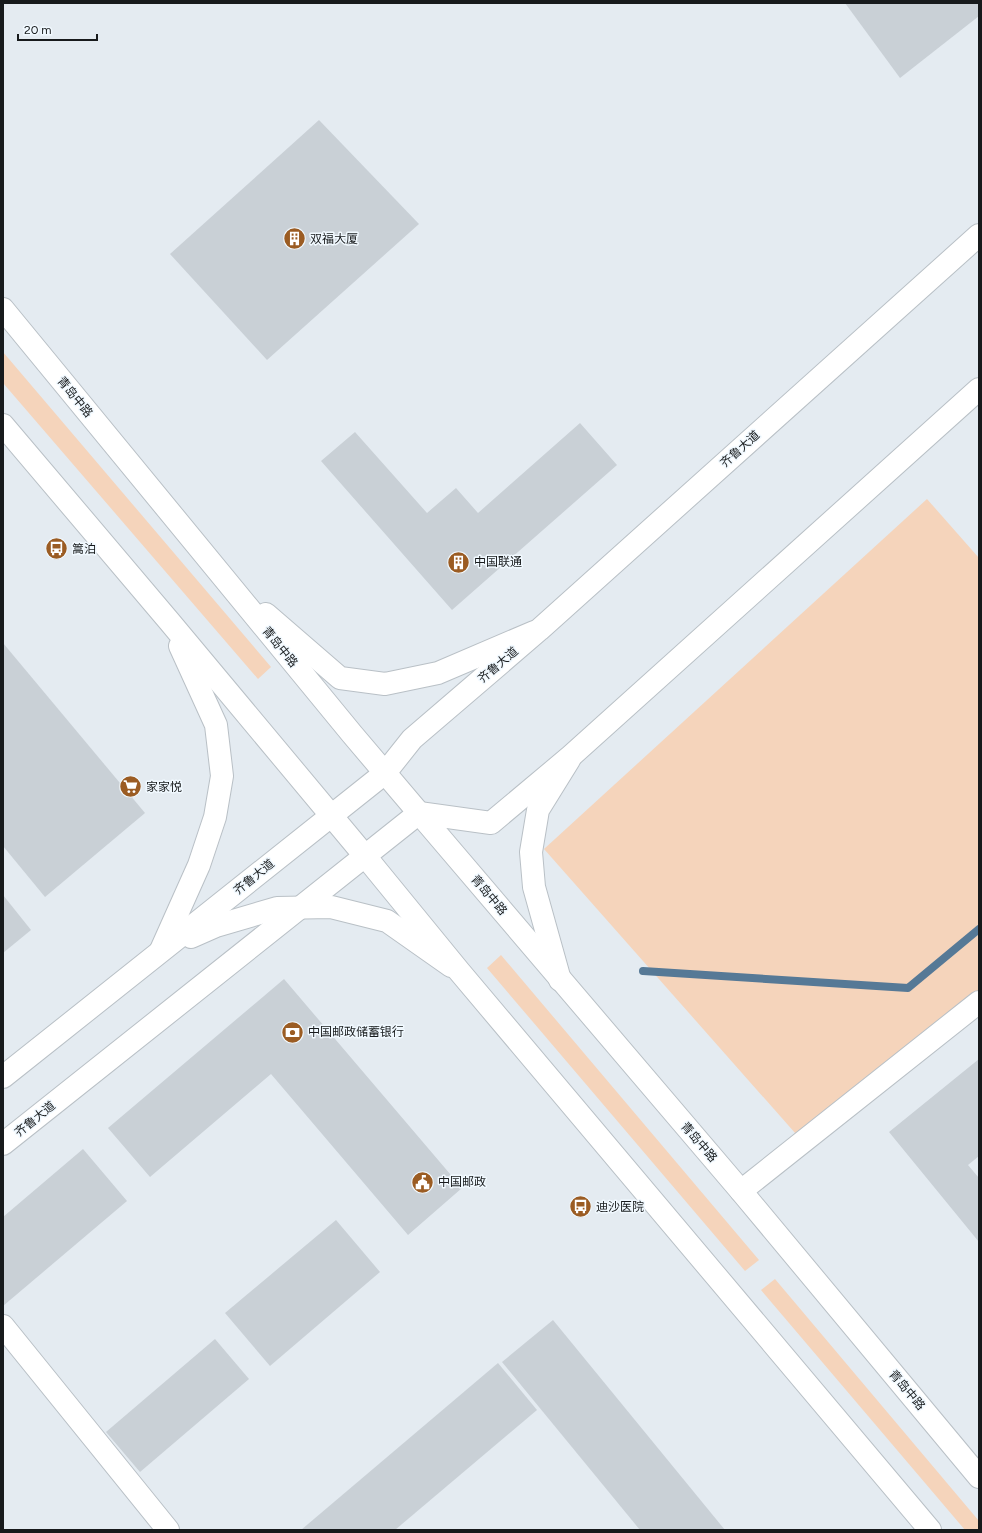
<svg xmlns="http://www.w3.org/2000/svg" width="982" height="1533" font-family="Figtree,'Noto Sans SC',sans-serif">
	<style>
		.green { fill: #f5d4bb }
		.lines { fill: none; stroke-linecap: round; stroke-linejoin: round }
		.stream { stroke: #567996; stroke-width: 8 }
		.building { fill: #c9d0d6 }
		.minor-casing { stroke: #b9c0c6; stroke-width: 24 }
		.major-casing { stroke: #b9c0c6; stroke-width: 24 }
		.highway-casing { stroke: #b9c0c6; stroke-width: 24 }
		.minor { stroke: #fff; stroke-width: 22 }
		.major { stroke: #fff; stroke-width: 22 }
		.highway { stroke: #fff; stroke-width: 22 }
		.labels { text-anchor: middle; stroke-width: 3; stroke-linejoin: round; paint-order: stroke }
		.poi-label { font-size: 12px; fill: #171a1c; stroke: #f1f9ff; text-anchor: start }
		.street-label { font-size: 12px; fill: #171a1c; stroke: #f1f9ff }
	</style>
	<rect width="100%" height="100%" fill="#e4ebf1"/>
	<!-- green -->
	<g class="green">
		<path d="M3,352L271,667L258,679L3,383Z"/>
		<path d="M927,499L979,558V1009L803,1142L544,849Z"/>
		<path d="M501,955L759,1260L745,1271L487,968Z"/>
		<path d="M775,1279L979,1521V1530H965L761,1290Z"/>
	</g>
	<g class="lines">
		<!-- stream -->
		<path class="stream" d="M643,971L908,988L979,929"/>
	</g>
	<!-- building -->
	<g class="building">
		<path d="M845,3H979V16L900,78Z"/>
		<path d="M319,120L419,224L267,360L170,254Z"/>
		<path d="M580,423L617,465L452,610L321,461L355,432L427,513L456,488L478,513Z"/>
		<path d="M3,643L145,813L45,897L3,846Z"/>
		<path d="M3,895L31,930L3,953Z"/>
		<path d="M284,979L462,1188L408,1235L271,1074L150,1177L108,1128Z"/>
		<path d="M979,1059V1156L968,1165L979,1178V1242L889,1132Z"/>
		<path d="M83,1149L127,1201L3,1306V1217Z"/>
		<path d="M336,1220L380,1272L270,1366L225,1313Z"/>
		<path d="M553,1320L725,1530H640L502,1362Z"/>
		<path d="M215,1339L249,1379L140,1472L106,1432Z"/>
		<path d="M498,1363L537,1410L395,1530H301Z"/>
	</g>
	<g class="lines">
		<defs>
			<g id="minor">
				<path d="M741,1191L979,1002"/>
				<path d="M3,1326L168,1530"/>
			</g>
			<g id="major">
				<path d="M3,309L352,734L419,813L3,1144"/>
				<path d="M3,425L169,621L365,856"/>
				<path d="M266,614L340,678L385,684L438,673L534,632"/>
				<path d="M191,937L216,926L277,908L331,907L387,921L451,966"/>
				<path d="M161,950L199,865L215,817L222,776L216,725L180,646"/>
				<path d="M560,980L534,887L531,852L538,810L569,760"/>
				<path d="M3,1077L385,773"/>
			</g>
			<g id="highway">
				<path d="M385,773L412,739L539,630L979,235"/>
				<path d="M419,813L741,1191L979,1477"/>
				<path d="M419,813L491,823L571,756L979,389"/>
				<path d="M365,856L459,971L930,1530"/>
			</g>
		</defs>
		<!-- minor casing -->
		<use href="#minor" class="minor-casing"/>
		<!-- major casing -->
		<use href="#major" class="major-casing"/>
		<!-- highway casing -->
		<use href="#highway" class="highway-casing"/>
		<!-- minor -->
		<use href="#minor" class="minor"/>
		<!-- major -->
		<use href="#major" class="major"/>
		<!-- highway -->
		<use href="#highway" class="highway"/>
	</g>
	<!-- icons -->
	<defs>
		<symbol id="building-disc" viewBox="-11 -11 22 22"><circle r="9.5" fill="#9b5c23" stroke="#f1f9ff"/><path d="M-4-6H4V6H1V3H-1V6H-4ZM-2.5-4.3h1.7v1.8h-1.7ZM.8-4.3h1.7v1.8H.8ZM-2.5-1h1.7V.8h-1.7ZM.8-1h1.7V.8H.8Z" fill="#fff"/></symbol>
		<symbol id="bus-disc" viewBox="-11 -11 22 22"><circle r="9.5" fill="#9b5c23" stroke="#f1f9ff"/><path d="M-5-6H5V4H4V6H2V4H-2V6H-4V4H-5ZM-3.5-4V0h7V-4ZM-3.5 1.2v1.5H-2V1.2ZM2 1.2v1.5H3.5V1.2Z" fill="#fff"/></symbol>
		<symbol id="supermarket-disc" viewBox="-11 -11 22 22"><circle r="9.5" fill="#9b5c23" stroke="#f1f9ff"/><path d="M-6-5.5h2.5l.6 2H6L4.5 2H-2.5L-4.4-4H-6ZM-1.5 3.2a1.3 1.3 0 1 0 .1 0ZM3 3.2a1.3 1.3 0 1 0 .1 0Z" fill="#fff"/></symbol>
		<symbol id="bank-disc" viewBox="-11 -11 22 22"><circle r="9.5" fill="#9b5c23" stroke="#f1f9ff"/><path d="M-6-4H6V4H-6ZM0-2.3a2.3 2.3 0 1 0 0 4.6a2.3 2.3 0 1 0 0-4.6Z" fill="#fff"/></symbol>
		<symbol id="civic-disc" viewBox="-11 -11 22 22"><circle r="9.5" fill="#9b5c23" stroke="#f1f9ff"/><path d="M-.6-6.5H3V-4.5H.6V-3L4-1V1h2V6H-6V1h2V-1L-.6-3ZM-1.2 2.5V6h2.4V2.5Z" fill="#fff"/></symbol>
	</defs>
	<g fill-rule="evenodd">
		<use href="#building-disc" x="282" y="226" width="25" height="25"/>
		<use href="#bus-disc" x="44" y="536" width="25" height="25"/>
		<use href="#building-disc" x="446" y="550" width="25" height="25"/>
		<use href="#supermarket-disc" x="118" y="774" width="25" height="25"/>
		<use href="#bank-disc" x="280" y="1020" width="25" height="25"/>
		<use href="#civic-disc" x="410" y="1170" width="25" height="25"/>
		<use href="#bus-disc" x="568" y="1194" width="25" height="25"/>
	</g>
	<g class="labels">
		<!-- poi labels -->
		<g class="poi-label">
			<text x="310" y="243">双福大厦</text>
			<text x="72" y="553">篙泊</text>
			<text x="474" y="566">中国联通</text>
			<text x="146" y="791">家家悦</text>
			<text x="308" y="1036">中国邮政储蓄银行</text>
			<text x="438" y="1186">中国邮政</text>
			<text x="596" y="1211">迪沙医院</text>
		</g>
		<!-- street labels -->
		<g class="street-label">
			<text transform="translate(75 397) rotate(51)" y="4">青岛中路</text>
			<text transform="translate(740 449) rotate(-42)" y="4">齐鲁大道</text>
			<text transform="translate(280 647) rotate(51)" y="4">青岛中路</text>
			<text transform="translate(498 665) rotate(-40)" y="4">齐鲁大道</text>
			<text transform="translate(254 877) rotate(-39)" y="4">齐鲁大道</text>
			<text transform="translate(489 895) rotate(50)" y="4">青岛中路</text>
			<text transform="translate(35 1119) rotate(-39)" y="4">齐鲁大道</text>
			<text transform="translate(699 1142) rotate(49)" y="4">青岛中路</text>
			<text transform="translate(907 1390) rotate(50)" y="4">青岛中路</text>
		</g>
	</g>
	<!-- border -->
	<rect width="982" height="1533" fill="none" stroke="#171a1c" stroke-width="8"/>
	<!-- scale -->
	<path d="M18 34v6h79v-6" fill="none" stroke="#171a1c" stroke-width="2"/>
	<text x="24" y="34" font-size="12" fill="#171a1c" stroke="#f1f9ff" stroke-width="3" paint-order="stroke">20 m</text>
</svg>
